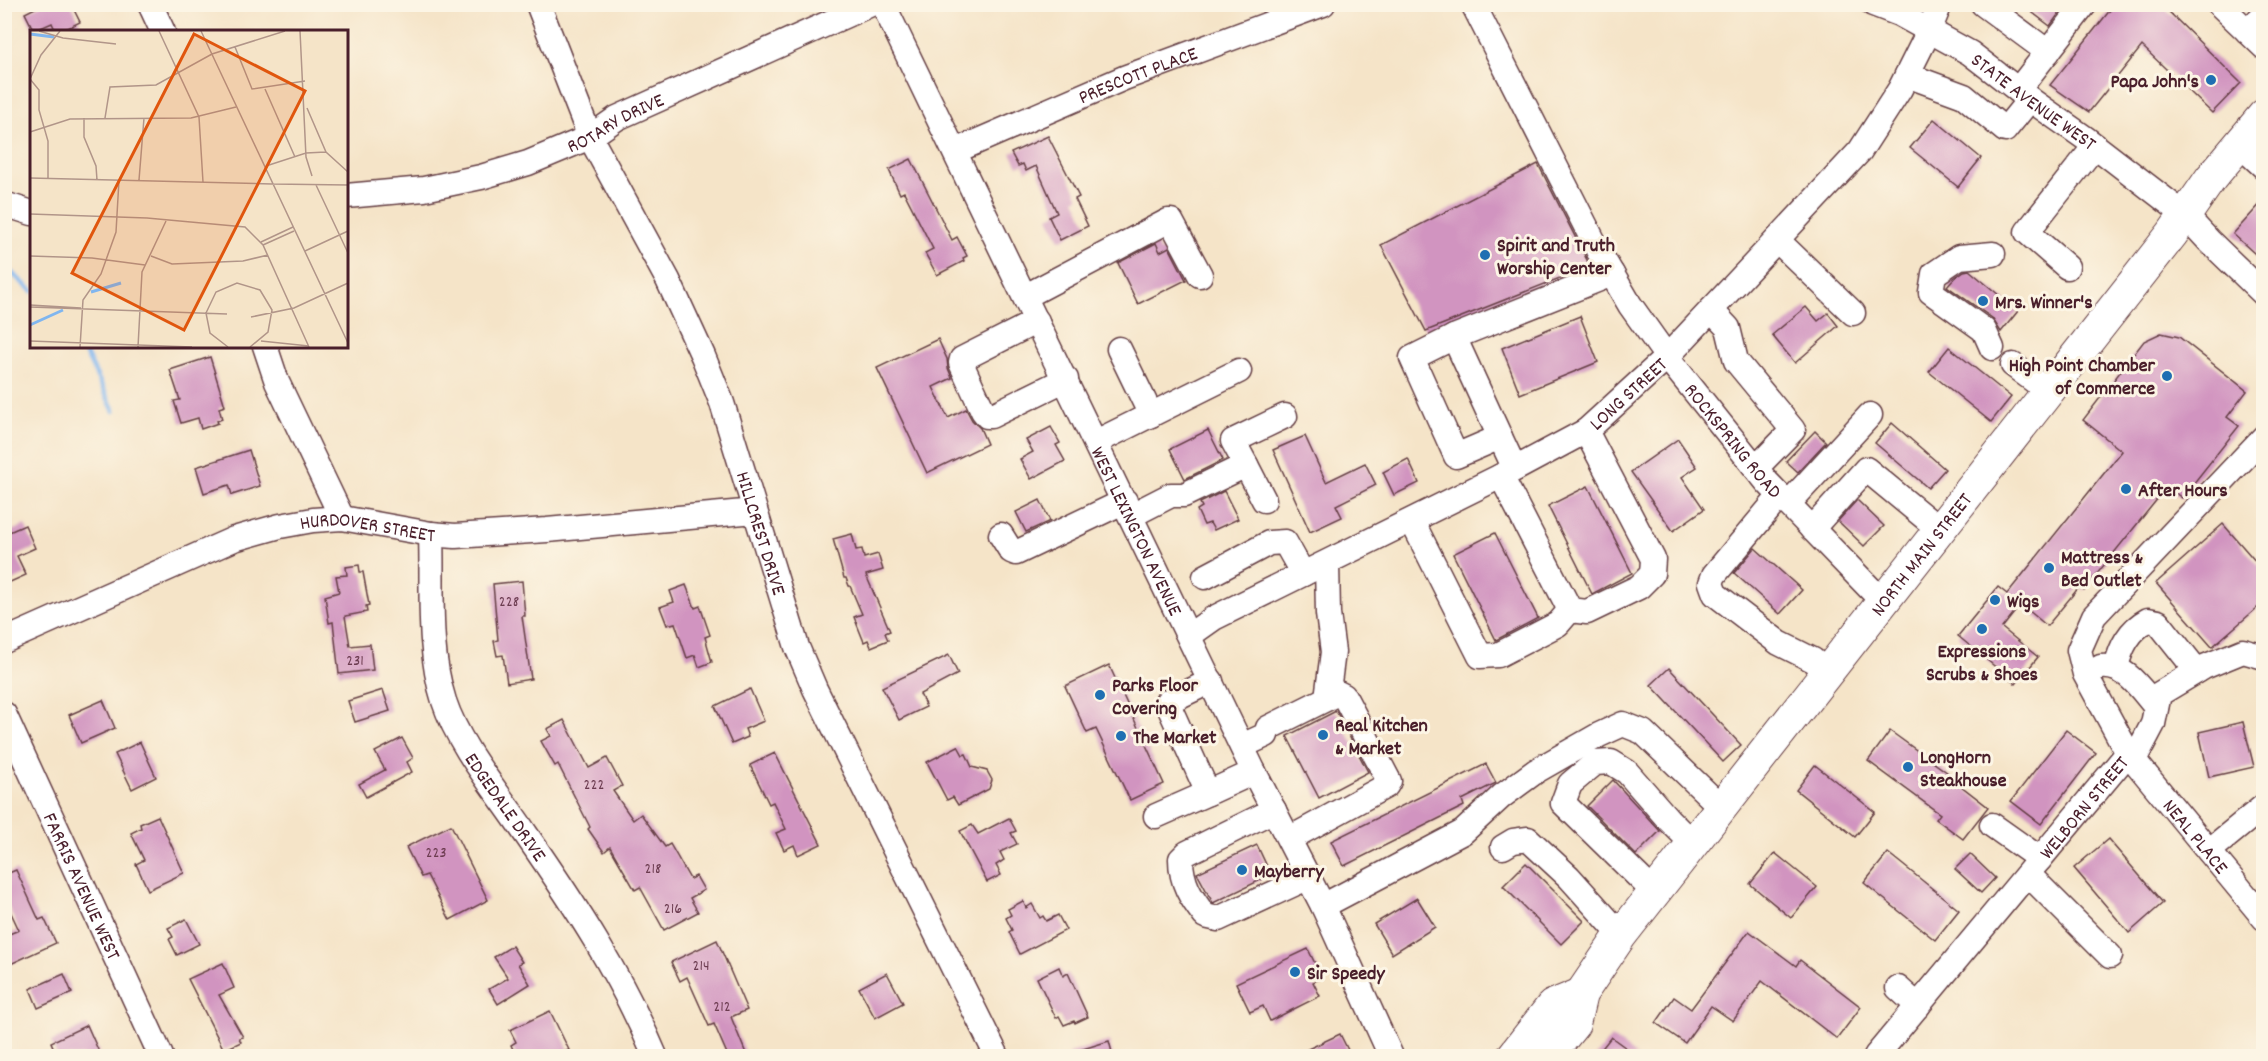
<svg xmlns="http://www.w3.org/2000/svg" width="2268" height="1061" font-family="Dekko,sans-serif">
	<style>
		.lines { fill: none; stroke-linecap: round; stroke-linejoin: round }
		.stream { stroke: #80b6ef; stroke-width: 5 }
		.building { fill: #d194c0 }
		.minor-casing { stroke: #643d43; stroke-width: 27 }
		.major-casing { stroke: #643d43; stroke-width: 34 }
		.minor { stroke: #fff; stroke-width: 24 }
		.major { stroke: #fff; stroke-width: 32 }
		.poi-dot { fill: #1f6fb2; stroke: #fcf5e5; stroke-width: 2 }
		.labels { text-anchor: middle; stroke-width: 6; stroke-linejoin: round; paint-order: stroke }
		.number-label { font-size: 16px; fill: #6c3c50 }
		.street-label { font-size: 20px; fill: #4a1f2b; stroke: #fcf5e5 }
		.poi-label { font-size: 20px; font-weight: bold; fill: #4a1f2b; stroke: #fcf5e5; text-anchor: start }
		.inset-river { fill: none; stroke: #80b6ef; stroke-width: 3 }
		.inset-road { fill: none; stroke: #b19589; stroke-width: 1.5 }
		.view { fill: #e0560e; fill-opacity: 0.15; stroke: #e0560e; stroke-width: 3 }
		.inset-edge { fill: none; stroke: #4a1f2b; stroke-width: 3 }
	</style>
	<rect width="100%" height="100%" fill="#fcf5e5"/>
	<filter id="ink" filterUnits="userSpaceOnUse"><feTurbulence type="fractalNoise" baseFrequency=".0167" numOctaves="2"/><feDisplacementMap in="SourceGraphic" scale="12" xChannelSelector="R" yChannelSelector="G"/><feConvolveMatrix kernelMatrix="1 2 1 2 8 2 1 2 1" color-interpolation-filters="sRGB"/></filter>
	<filter id="wash" filterUnits="userSpaceOnUse"><feTurbulence type="fractalNoise" baseFrequency=".008" numOctaves="4" result="noise"/><feDisplacementMap in="SourceGraphic" scale="24" xChannelSelector="R" yChannelSelector="G"/><feGaussianBlur stdDeviation="1.35" result="paint"/><feColorMatrix in="noise" values="0 0 0 0 0 0 0 0 0 0 0 0 0 0 0 0 0 1.4 0 .05"/><feComposite in="paint" operator="in"/></filter>
	<g filter="url(#wash)">
		<rect width="100%" height="100%" fill="#f5e4c8"/>
		<g class="lines">
			<!-- stream -->
			<g class="stream">
				<path d="M4,266L32,291"/>
				<path d="M82,346L114,411"/>
			</g>
		</g>
		<g id="blocks">
			<!-- building -->
			<g class="building">
				<path d="M43,4H71L80,22L60,32H56L52,23L34,31L25,13Z"/>
				<path d="M2021,4H2066L2050,26Z"/>
				<path d="M2115,4H2161L2241,83L2212,113L2142,46L2089,112L2050,85Z"/>
				<path d="M1934,119L1981,158L1958,187L1910,148Z"/>
				<path d="M1048,136L1079,197L1075,199L1088,226L1060,240L1049,217L1057,213L1036,166L1026,171L1023,164L1018,166L1011,153Z"/>
				<path d="M911,159L952,240L957,237L967,256L963,258L964,261L937,275L925,253L933,249L904,192L900,194L889,170Z"/>
				<path d="M1538,164L1590,266L1426,331L1381,245Z"/>
				<path d="M2264,200V262L2233,234Z"/>
				<path d="M1156,243L1160,252L1169,247L1186,280L1138,304L1118,263Z"/>
				<path d="M1969,270L2018,311L2001,332L1992,318L1947,286L1954,278L1964,271Z"/>
				<path d="M1806,307L1818,321L1828,313L1838,326L1795,363L1772,335Z"/>
				<path d="M1580,316L1598,362L1520,394L1502,348Z"/>
				<path d="M2161,333L2179,337L2247,391L2227,417L2239,426L2182,498L2167,487L2084,590L2080,586L2047,626L2021,604L2002,628L2038,657L2016,684L1958,636L1998,587L2007,594L2122,451L2083,420L2144,341Z"/>
				<path d="M938,339L947,359L948,368L952,378L933,387L948,418L966,409L972,420L980,428L987,444L927,473L877,368Z"/>
				<path d="M1949,347L2011,397L1991,422L1929,372Z"/>
				<path d="M210,357L225,406L219,408L222,419L217,421L218,423L201,429L198,418L181,423L174,401L180,400L170,370Z"/>
				<path d="M1892,423L1945,469L1928,488L1875,443Z"/>
				<path d="M1051,427L1060,443L1056,445L1065,461L1031,479L1020,459L1033,452L1026,440Z"/>
				<path d="M1208,430L1223,460L1185,479L1170,449Z"/>
				<path d="M1815,431L1826,442L1798,472L1786,461Z"/>
				<path d="M1305,436L1326,482L1365,463L1376,485L1336,505L1342,517L1310,532L1273,450Z"/>
				<path d="M1678,439L1697,467L1682,477L1704,509L1673,531L1631,472Z"/>
				<path d="M249,450L260,486L232,495L229,485L204,493L196,467Z"/>
				<path d="M1408,459L1419,483L1394,495L1383,472Z"/>
				<path d="M1588,486L1632,573L1592,594L1548,506Z"/>
				<path d="M1224,491L1238,519L1214,530L1210,523L1204,525L1197,510L1202,507L1200,503Z"/>
				<path d="M1040,500L1050,521L1026,532L1016,512Z"/>
				<path d="M1857,500L1884,526L1864,546L1838,521Z"/>
				<path d="M2223,524L2264,571V602L2212,647L2156,583Z"/>
				<path d="M25,525L35,548L17,556L26,575L8,583L4,576V528L7,533Z"/>
				<path d="M1495,533L1538,618L1496,640L1453,554Z"/>
				<path d="M852,534L856,550L862,549L864,558L878,554L883,570L866,575L890,631L885,633L888,640L871,647L868,640L864,642L854,617L862,614L850,586H849L846,578H844L833,539Z"/>
				<path d="M1755,548L1802,590L1780,614L1734,573Z"/>
				<path d="M359,565L360,572H363L369,605L366,606L367,612L345,616L350,646L370,644L373,670L339,674L333,622L329,623L325,596L339,592L336,576L347,575L346,567Z"/>
				<path d="M522,581L525,616H522L531,679L507,683L503,655L497,656L494,641L498,640L493,584Z"/>
				<path d="M686,585L695,608L700,606L710,635L705,637L712,662L699,667L695,655L687,658L675,623L667,625L660,607L674,602L670,591Z"/>
				<path d="M949,655L958,674L920,694L926,707L899,720L882,687Z"/>
				<path d="M1109,665L1164,784L1130,800L1096,729L1087,733L1065,686Z"/>
				<path d="M1669,668L1741,745L1723,762L1651,685Z"/>
				<path d="M750,689L764,721L745,729L748,737L732,744L715,706Z"/>
				<path d="M383,690L390,711L355,722L348,701Z"/>
				<path d="M103,700L115,728L81,743L69,715Z"/>
				<path d="M1336,711L1368,772L1319,798L1287,736Z"/>
				<path d="M564,720L589,768L607,758L622,786L613,791L633,820L641,814L665,847L670,844L690,879L696,876L704,890L690,898L698,912L664,930L640,887L635,890L610,847L604,852L588,829L590,827L558,764L555,766L541,741L551,736L547,729Z"/>
				<path d="M2243,722L2254,767L2209,777L2199,732Z"/>
				<path d="M2066,730L2096,753L2041,824L2011,801Z"/>
				<path d="M1890,731L1948,773L1947,775L1988,807L1963,839L1936,819L1940,814L1868,761Z"/>
				<path d="M402,738L413,758L407,762L412,772L366,797L359,784L385,770L375,752Z"/>
				<path d="M140,742L156,777L132,789L115,754Z"/>
				<path d="M958,746L963,755L966,754L972,767L987,771L992,780L989,789L958,805L953,797L947,800L927,762Z"/>
				<path d="M775,753L821,844L798,855L794,845L784,850L776,833L786,829L773,802L769,804L750,765Z"/>
				<path d="M1486,764L1496,783L1462,800L1464,806L1344,866L1331,841Z"/>
				<path d="M1815,765L1875,812L1855,837L1796,790Z"/>
				<path d="M1613,780L1660,831L1636,855L1587,806Z"/>
				<path d="M158,816L184,873L148,890L136,864L144,860L131,833L141,828L140,824Z"/>
				<path d="M1009,818L1016,831L1011,833L1017,844L1000,852L1004,860L996,865L1001,875L987,882L960,831L972,825L978,834Z"/>
				<path d="M451,825L488,900L450,920L427,875L421,877L406,847Z"/>
				<path d="M2108,839L2163,903L2129,933L2074,868Z"/>
				<path d="M1257,845L1271,875L1213,903L1197,873Z"/>
				<path d="M1775,853L1817,887L1791,918L1750,884Z"/>
				<path d="M1888,853L1959,910L1935,940L1864,883Z"/>
				<path d="M1970,854L1995,878L1981,893L1955,869Z"/>
				<path d="M1526,863L1584,921L1561,944L1503,886Z"/>
				<path d="M16,870L39,920L44,918L56,943L4,967V936L19,930L4,898V875Z"/>
				<path d="M1417,898L1435,927L1392,954L1374,924Z"/>
				<path d="M1023,901L1026,908L1032,904L1040,918L1043,916L1046,921L1058,915L1066,930L1020,954L1009,932L1012,930L1006,918L1011,915L1008,909Z"/>
				<path d="M186,919L199,944L177,955L169,939L173,937L168,928Z"/>
				<path d="M1749,931L1796,966L1800,960L1861,1007L1837,1039L1762,981L1733,1021L1711,1006L1685,1043L1656,1023L1674,997L1691,1009Z"/>
				<path d="M717,940L747,1010L731,1017L747,1056H728L714,1024L709,1026L687,977L680,981L671,962Z"/>
				<path d="M512,946L522,962L518,964L530,984L498,1004L489,989L508,978L494,957Z"/>
				<path d="M1308,949L1322,978L1313,982L1320,996L1270,1021L1263,1006L1250,1012L1236,983Z"/>
				<path d="M223,963L234,988L219,995L243,1037L239,1038L241,1042L224,1050L188,979Z"/>
				<path d="M1059,967L1063,976L1068,973L1088,1017L1075,1023L1074,1021L1064,1025L1059,1016L1056,1018L1037,978Z"/>
				<path d="M887,973L903,1003L875,1018L859,988Z"/>
				<path d="M64,974L72,993L38,1008L30,989Z"/>
				<path d="M550,1011L569,1050L555,1056H516L511,1045L516,1042L510,1030Z"/>
				<path d="M87,1025L99,1052L90,1056H57L51,1042Z"/>
				<path d="M1340,1034L1351,1056H1293Z"/>
				<path d="M1611,1037L1637,1056H1596Z"/>
				<path d="M1109,1041L1113,1056H1070V1053Z"/>
			</g>
		</g>
	</g>
	<g filter="url(#ink)">
		<use href="#blocks" fill-opacity="0" stroke="#643d43" stroke-width="1.5"/>
		<g class="lines">
			<defs>
				<g id="minor">
					<path d="M150,4L163,32"/>
					<path id="s1" d="M538,4L590,137L668,280L703,356L722,403L797,647L815,689L997,1056"/>
					<path id="s2" d="M883,4L1254,772L1323,906L1391,1056"/>
					<path id="s3" d="M1473,4L1599,252L1630,305L1667,357L1767,482L1884,603"/>
					<path id="s4" d="M1873,4L1899,14L1970,53L2031,100L2085,138L2185,215L2209,241L2264,294"/>
					<path d="M1983,4L2048,52"/>
					<path d="M2219,4L2264,47"/>
					<path d="M2248,32L2264,14"/>
					<path d="M1907,75L1964,96L2005,130L2030,99"/>
					<path d="M2018,90L2085,4"/>
					<path d="M2240,145L2264,167"/>
					<path id="s5" d="M955,151L1124,78L1323,4"/>
					<path id="s6" d="M346,196L424,189L481,177L528,163L590,137L617,118L871,4"/>
					<path d="M4,204L32,213"/>
					<path d="M1777,240L1853,313"/>
					<path d="M2067,267L2027,232L2095,146"/>
					<path d="M1026,296L1168,221H1171L1200,275"/>
					<path d="M1711,310L1728,328L1736,361L1793,430L1756,468"/>
					<path d="M1037,321L962,359L961,363L983,411L987,416H991L1066,379"/>
					<path d="M1454,337L1500,437"/>
					<path d="M265,346L277,382L342,518"/>
					<path d="M1992,348L1984,330L1931,292L1934,274L1959,257L1993,254"/>
					<path d="M1119,349L1151,415"/>
					<path d="M2013,365L2048,391"/>
					<path id="s7" d="M2264,437L2094,616L2079,650L2085,674L2128,753L2264,918"/>
					<path d="M1096,442L1239,371"/>
					<path d="M1246,465L1233,441L1285,416"/>
					<path d="M1515,469L1500,437L1456,456L1412,358L1454,337L1612,274"/>
					<path d="M1501,476L1570,610L1587,612L1639,587L1652,574L1653,559L1586,431"/>
					<path d="M1780,496L1714,575L1711,583L1715,594L1779,643L1813,660L1828,672"/>
					<path d="M1788,504L1870,415"/>
					<path d="M1132,515L1171,495H1184L1246,465L1264,500"/>
					<path d="M1412,521L1480,656L1498,655L1558,624L1570,610"/>
					<path d="M1812,529L1866,469L1940,530"/>
					<path id="s8" d="M431,534C433,589 427,648 444,701C459,747 498,792 525,833C575,905 621,975 655,1056"/>
					<path d="M1001,535L1011,551L1016,553L1125,501"/>
					<path d="M1205,577L1269,543L1285,542L1303,574"/>
					<path id="s9" d="M1190,635L1214,618L1515,469L1586,431L1667,357L1860,151L1900,89L1929,31L1940,4"/>
					<path id="s10" d="M4,641L234,539L280,526L313,520L342,518L431,534L455,536L547,530L755,511"/>
					<path d="M2101,667C2126,664 2141,690 2156,707"/>
					<path d="M2116,667C2121,647 2129,630 2148,620L2158,622L2197,671"/>
					<path d="M1211,681L1167,702L1208,793L1254,772"/>
					<path d="M1327,698L1333,652L1328,614L1327,563"/>
					<path id="s11" d="M4,714L161,1056"/>
					<path d="M1242,746L1266,735L1268,728L1338,693L1344,696L1389,781L1386,786L1289,839"/>
					<path d="M2134,760L2153,724L2159,694L2204,667L2243,651L2264,657"/>
					<path d="M1274,810L1187,853L1181,859C1181,883 1191,898 1205,916L1218,919L1309,877"/>
					<path d="M1156,816L1208,793"/>
					<path d="M1992,825L2040,859"/>
					<path d="M1503,847L1513,841L1528,839L1569,877L1621,935"/>
					<path d="M2209,851L2264,806"/>
					<path d="M2028,874L2110,956"/>
					<path d="M1655,893L1563,803L1570,784L1595,763L1611,762L1627,772L1668,819L1693,844"/>
					<path d="M1323,906L1463,832L1502,796L1536,771L1599,735L1623,724L1643,732L1722,808"/>
					<path d="M1898,988L1918,1006"/>
					<path id="s12" d="M1876,1056L2128,753"/>
				</g>
				<g id="major">
					<path d="M1513,1056L1552,1006L1581,994"/>
					<path id="s13" d="M1548,1056L1574,1024L1581,994L1621,935L2172,234L2211,178L2264,115"/>
				</g>
			</defs>
			<!-- minor casing -->
			<use href="#minor" class="minor-casing"/>
			<!-- major casing -->
			<use href="#major" class="major-casing"/>
			<!-- minor -->
			<use href="#minor" class="minor"/>
			<!-- major -->
			<use href="#major" class="major"/>
		</g>
	</g>
	<!-- markers -->
	<g class="poi-dot">
		<circle cx="2211" cy="80" r="6"/>
		<circle cx="1485" cy="255" r="6"/>
		<circle cx="1983" cy="301" r="6"/>
		<circle cx="2167" cy="376" r="6"/>
		<circle cx="2126" cy="489" r="6"/>
		<circle cx="2049" cy="568" r="6"/>
		<circle cx="1995" cy="600" r="6"/>
		<circle cx="1982" cy="629" r="6"/>
		<circle cx="1100" cy="695" r="6"/>
		<circle cx="1323" cy="735" r="6"/>
		<circle cx="1121" cy="736" r="6"/>
		<circle cx="1908" cy="767" r="6"/>
		<circle cx="1242" cy="870" r="6"/>
		<circle cx="1295" cy="972" r="6"/>
	</g>
	<g class="labels">
		<!-- number labels -->
		<g class="number-label">
			<text x="509" y="606">228</text>
			<text x="355" y="665">231</text>
			<text x="594" y="789">222</text>
			<text x="436" y="857">223</text>
			<text x="653" y="873">218</text>
			<text x="673" y="913">216</text>
			<text x="701" y="970">214</text>
			<text x="722" y="1011">212</text>
		</g>
		<!-- street labels -->
		<g class="street-label">
			<text dy="7" stroke="none"><textPath href="#s5" startOffset="198">PRESCOTT PLACE</textPath></text>
			<text dy="7" stroke="none"><textPath href="#s4" startOffset="189">STATE AVENUE WEST</textPath></text>
			<text dy="7" stroke="none"><textPath href="#s6" startOffset="282">ROTARY DRIVE</textPath></text>
			<text dy="7" stroke="none"><textPath href="#s9" startOffset="502">LONG STREET</textPath></text>
			<text dy="7" stroke="none"><textPath href="#s3" startOffset="510">ROCKSPRING ROAD</textPath></text>
			<text dy="7" stroke="none"><textPath href="#s10" startOffset="388">HURDOVER STREET</textPath></text>
			<text dy="7" stroke="none"><textPath href="#s2" startOffset="585">WEST LEXINGTON AVENUE</textPath></text>
			<text dy="7" stroke="none"><textPath href="#s1" startOffset="576">HILLCREST DRIVE</textPath></text>
			<text dy="7" stroke="none"><textPath href="#s13" startOffset="628">NORTH MAIN STREET</textPath></text>
			<text dy="7" stroke="none"><textPath href="#s8" startOffset="291">EDGEDALE DRIVE</textPath></text>
			<text dy="7" stroke="none"><textPath href="#s12" startOffset="324">WELBORN STREET</textPath></text>
			<text dy="7" stroke="none"><textPath href="#s7" startOffset="506">NEAL PLACE</textPath></text>
			<text dy="7" stroke="none"><textPath href="#s11" startOffset="189">FARRIS AVENUE WEST</textPath></text>
		</g>
		<!-- poi labels -->
		<g class="poi-label">
			<text x="2199" y="87" text-anchor="end">Papa John's</text>
			<text x="1497" y="251">Spirit and Truth<tspan x="1497" dy="23">Worship Center</tspan></text>
			<text x="1995" y="308">Mrs. Winner's</text>
			<text x="2155" y="371" text-anchor="end">High Point Chamber<tspan x="2155" dy="23">of Commerce</tspan></text>
			<text x="2138" y="496">After Hours</text>
			<text x="2061" y="563">Mattress &amp;<tspan x="2061" dy="23">Bed Outlet</tspan></text>
			<text x="2007" y="607">Wigs</text>
			<text x="1982" y="657" text-anchor="middle">Expressions<tspan x="1982" dy="23">Scrubs &amp; Shoes</tspan></text>
			<text x="1112" y="691">Parks Floor<tspan x="1112" dy="23">Covering</tspan></text>
			<text x="1335" y="731">Real Kitchen<tspan x="1335" dy="23">&amp; Market</tspan></text>
			<text x="1133" y="743">The Market</text>
			<text x="1920" y="763">LongHorn<tspan x="1920" dy="23">Steakhouse</tspan></text>
			<text x="1254" y="877">Mayberry</text>
			<text x="1307" y="979">Sir Speedy</text>
		</g>
	</g>
	<!-- overview -->
	<g transform="translate(30 30)">
		<rect width="318" height="318" fill="#f5e4c8"/>
		<path class="inset-river" d="M0,4L24,7M61,262L91,253M0,295L33,280"/>
		<path class="inset-road" d="M9,1L33,8L86,14M129,1L169,87L173,152M171,1L318,313M270,1L276,127L282,146M205,17L222,59L275,51M0,49L9,60V80L18,111V148M0,49L11,25L30,1M235,59L265,127M277,78L296,122L318,142M54,88V107L66,136L67,150M75,88L80,57L126,55L182,24L255,1M0,102L40,89L161,88L206,77M236,136L276,123L296,122M0,148L242,154M109,150L114,88M242,154L318,155M286,155L318,223M0,184L117,188L215,197L233,215L279,317M231,212L263,197M233,215L264,201M275,221L318,201M0,226L62,228L115,235M121,226L142,234L213,231L238,225M0,275L51,278M0,277L197,284M221,287L264,278L318,253M0,311L162,317M231,311L279,316M50,317L53,270L71,244L86,202L89,150M108,317L112,242L136,191M198,317L180,303L176,283L186,262L207,253L230,260L242,280L238,302L220,317"/>
		<path class="view" d="M164,4L275,61L154,300L42,243Z"/>
		<rect width="318" height="318" class="inset-edge"/>
	</g>
	<!-- margin -->
	<rect width="2268" height="1061" fill="none" stroke="#fcf5e5" stroke-width="24"/>
</svg>
